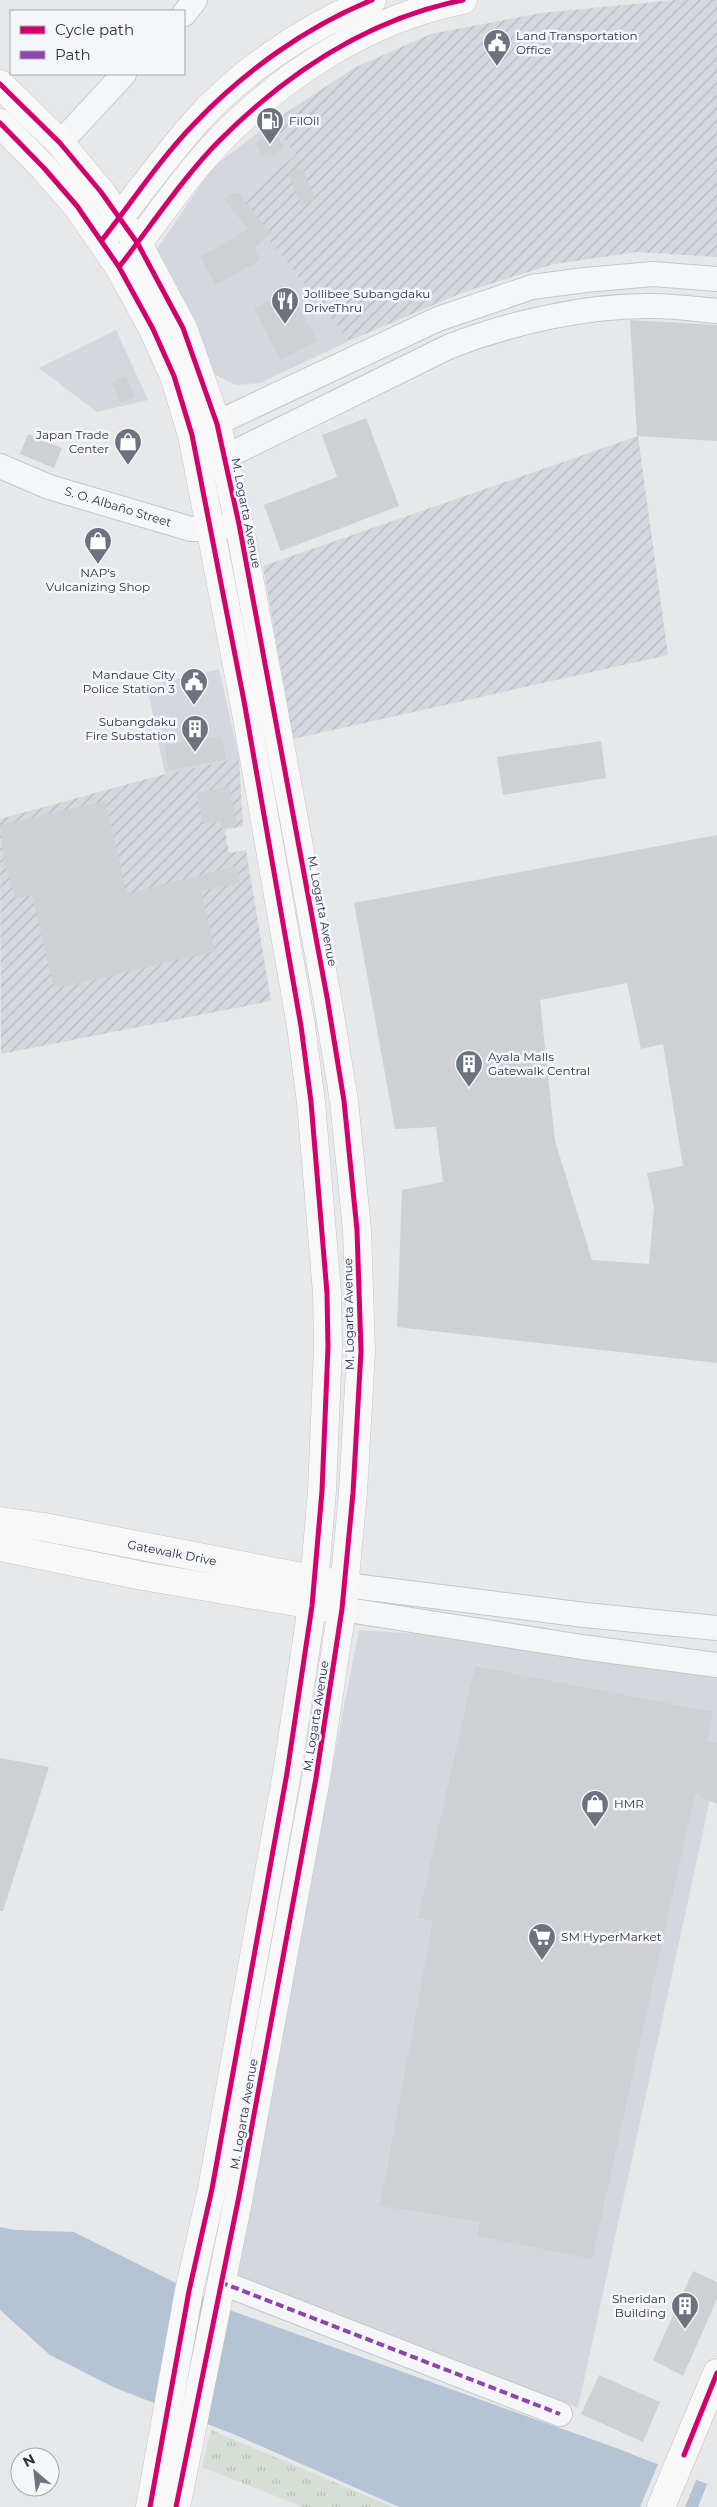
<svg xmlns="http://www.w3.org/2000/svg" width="717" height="2507" font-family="Montserrat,sans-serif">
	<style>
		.built { fill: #d4d7dd }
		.industrial { fill: url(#industrial-furrows) }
		.park { fill: url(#park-tufts) }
		.water { fill: #b4c4d5 }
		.pier { fill: #e6e8ea }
		.building { fill: #ced0d3; fill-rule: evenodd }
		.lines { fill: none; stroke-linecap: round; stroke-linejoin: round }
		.minor-casing { stroke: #c4c6c8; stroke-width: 26 }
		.major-casing { stroke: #c2c5c8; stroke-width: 29 }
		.highway-casing { stroke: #b8bbbf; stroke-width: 29 }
		.minor { stroke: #f5f6f7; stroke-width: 24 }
		.major { stroke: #f8f8f8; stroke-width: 28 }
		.highway { stroke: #f8f8f8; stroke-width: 28 }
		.quiet { stroke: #8e44ad; stroke-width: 4; stroke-dasharray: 8 4; stroke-linecap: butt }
		.cycleway-casing { stroke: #f4f6f9; stroke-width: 8 }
		.cycleway { stroke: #d6006c; stroke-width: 5 }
		.labels { text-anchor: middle; stroke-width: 5; stroke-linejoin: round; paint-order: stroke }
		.poi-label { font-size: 12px; fill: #2b3445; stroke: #f4f6f9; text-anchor: start }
		.street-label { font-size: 12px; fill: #2b3445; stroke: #f4f6f9 }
	</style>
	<defs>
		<pattern id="industrial-furrows" width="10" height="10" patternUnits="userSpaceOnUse" patternTransform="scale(1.25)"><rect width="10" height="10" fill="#d4d7dd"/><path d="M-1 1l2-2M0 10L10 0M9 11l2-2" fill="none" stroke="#b6b9bf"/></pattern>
		<pattern id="park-tufts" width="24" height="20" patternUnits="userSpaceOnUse" patternTransform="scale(1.25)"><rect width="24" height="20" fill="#d6ded6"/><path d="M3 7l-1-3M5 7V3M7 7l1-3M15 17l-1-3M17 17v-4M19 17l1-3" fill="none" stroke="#b8bfb9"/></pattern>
	</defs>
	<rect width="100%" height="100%" fill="#e6e8ea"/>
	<!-- built -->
	<g class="built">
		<path d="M272,122L297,155L238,200L349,341L260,383L236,385L211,373L155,252L213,167Z"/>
		<path d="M116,330L148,400L97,412L39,368Z"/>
		<path d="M219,669L239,758L165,774L147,686Z"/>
		<path d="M359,1630L490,1639L717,1675V1767L578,2408L236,2276L251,2184Z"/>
	</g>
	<!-- industrial -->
	<g class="industrial">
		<path d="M674,0H717V257L637,252L554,264L464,292L349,341L238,200L296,155L272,122L354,68L431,34L541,13Z"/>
		<path d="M638,436L668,655L293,739L263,566Z"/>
		<path d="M239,758L243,826L225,830L229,853L246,850L271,1001L1,1054L0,819L165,774Z"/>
	</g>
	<!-- park -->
	<path class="park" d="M211,2430L393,2507H303L202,2467Z"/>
	<!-- water -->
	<path class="water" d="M0,2227L15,2230L74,2232L232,2311L619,2449L717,2488V2507H399L238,2436L113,2387L50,2355L0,2310Z"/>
	<!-- pier -->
	<g class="pier">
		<path d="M659,2462L697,2478L685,2507H640Z"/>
		<path d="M708,2482L717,2486V2507H698Z"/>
	</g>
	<!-- building -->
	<g class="building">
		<path d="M274,131L284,147L269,157L264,156L255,143Z"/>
		<path d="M302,167L315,200L301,205L288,173Z"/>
		<path d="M238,192L271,234L254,248L260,260L216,285L200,257L248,229L223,198Z"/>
		<path d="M290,290L317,341L281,360L254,309Z"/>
		<path d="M630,320L717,325V441L637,436Z"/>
		<path d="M126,376L135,397L120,403L112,382Z"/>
		<path d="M366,418L399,506L281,551L264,505L337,477L322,435Z"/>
		<path d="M28,434L62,448L54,468L20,454Z"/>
		<path d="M222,736L226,760L168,770L165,745Z"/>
		<path d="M601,741L606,778L503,795L497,757Z"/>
		<path d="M229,786L237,825L222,829L220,821L203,824L197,793Z"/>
		<path d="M105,801L127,894L236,866L240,883L201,891L215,951L54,989L32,895L16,899L4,863L0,825Z"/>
		<path d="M717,835V1363L397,1327L402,1190L443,1182L436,1127L395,1129L354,903ZM627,983L641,1049L663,1044L683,1166L647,1173L654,1208L649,1264L592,1260L555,1141L540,1000Z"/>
		<path d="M475,1666L713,1712L707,1742L717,1743V1804L695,1794L592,2259L478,2236L480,2222L380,2206L433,1921L418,1918Z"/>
		<path d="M0,1758L49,1767L3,1911H0Z"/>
		<path d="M693,2271L717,2282V2299L683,2376L653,2360Z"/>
		<path d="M599,2375L660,2402L643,2442L581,2414Z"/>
	</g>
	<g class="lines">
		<defs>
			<g id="minor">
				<path d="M184,14L195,0"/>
				<path d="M60,143L124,74"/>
				<path d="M200,431L438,319L532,287L585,280L653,274L717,279"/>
				<path d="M209,465L448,347C509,323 587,305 652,306C674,306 696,309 717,311"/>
				<path d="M0,466L49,487L191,529H211L239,524"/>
				<path d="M345,1585L585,1615L717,1628"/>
				<path d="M342,1609L582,1647L717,1665"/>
				<path d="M220,2282L560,2414"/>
			</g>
			<g id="major">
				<path d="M0,84L60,143L101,192L138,244L183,328L217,424L239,524L327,997L344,1101L357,1230L361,1351L353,1493L342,1609L316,1778L239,2196L176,2507"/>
				<path d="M0,123L44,168L77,206L119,267L153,329L174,376L192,435L244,701L301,1026L311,1102L327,1293L328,1347L322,1491L312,1606L287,1773L212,2189L189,2291L150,2507"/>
				<path d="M110,230C137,195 164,159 193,125C239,72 307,27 372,0"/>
				<path d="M128,256C158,218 186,175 220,140C285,73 370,18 463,0"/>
				<path d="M0,1521L44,1527L333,1583"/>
				<path d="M0,1547L143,1576L331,1608"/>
			</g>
			<path id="highway" d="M661,2507L717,2373"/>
		</defs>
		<!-- minor casing -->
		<use href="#minor" class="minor-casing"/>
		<!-- major casing -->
		<use href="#major" class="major-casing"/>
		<!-- highway casing -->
		<use href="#highway" class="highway-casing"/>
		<!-- minor -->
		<use href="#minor" class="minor"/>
		<!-- major -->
		<use href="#major" class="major"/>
		<!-- highway -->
		<use href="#highway" class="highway"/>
		<!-- quiet -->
		<path class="quiet" d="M220,2282L560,2414"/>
		<defs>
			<g id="cycleway">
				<path d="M0,84L60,143L101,192L138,244L183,328L217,424L239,524L327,997L344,1101L357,1230L361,1351L353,1493L342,1609L316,1778L239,2196L176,2507"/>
				<path d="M0,123L44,168L77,206L119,267L153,329L174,376L192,435L244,701L301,1026L311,1102L327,1293L328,1347L322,1491L312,1606L287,1773L212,2189L189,2291L150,2507"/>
				<path d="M102,240C132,202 160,159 194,124C243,72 306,27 372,0"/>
				<path d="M119,267C151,226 184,176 220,140C287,73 369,19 463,0"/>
				<path d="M684,2455L717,2373"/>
			</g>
		</defs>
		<!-- cycleway casing -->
		<use href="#cycleway" class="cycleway-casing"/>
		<!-- cycleway -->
		<use href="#cycleway" class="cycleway"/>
	</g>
	<!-- icons -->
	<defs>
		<symbol id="civic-pin" viewBox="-11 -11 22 30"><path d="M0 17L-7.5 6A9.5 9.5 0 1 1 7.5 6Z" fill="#6c737f" stroke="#f4f6f9"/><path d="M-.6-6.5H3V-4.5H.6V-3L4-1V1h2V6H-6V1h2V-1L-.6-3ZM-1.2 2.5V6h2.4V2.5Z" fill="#fff"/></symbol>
		<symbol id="fuel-pin" viewBox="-11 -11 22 30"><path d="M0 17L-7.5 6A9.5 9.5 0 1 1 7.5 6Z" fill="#6c737f" stroke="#f4f6f9"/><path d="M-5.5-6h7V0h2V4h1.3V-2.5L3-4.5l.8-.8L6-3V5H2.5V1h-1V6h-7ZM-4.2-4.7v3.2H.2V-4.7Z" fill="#fff"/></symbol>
		<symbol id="restaurant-pin" viewBox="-11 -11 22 30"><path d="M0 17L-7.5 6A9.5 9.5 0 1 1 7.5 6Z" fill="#6c737f" stroke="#f4f6f9"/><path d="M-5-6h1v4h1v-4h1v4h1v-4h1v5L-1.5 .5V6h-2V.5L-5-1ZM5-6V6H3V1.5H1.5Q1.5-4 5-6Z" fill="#fff"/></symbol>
		<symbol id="shop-pin" viewBox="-11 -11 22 30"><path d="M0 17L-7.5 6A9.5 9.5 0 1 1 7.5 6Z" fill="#6c737f" stroke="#f4f6f9"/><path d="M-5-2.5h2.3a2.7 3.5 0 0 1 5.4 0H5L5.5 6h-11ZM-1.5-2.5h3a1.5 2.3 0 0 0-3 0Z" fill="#fff"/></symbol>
		<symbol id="building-pin" viewBox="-11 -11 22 30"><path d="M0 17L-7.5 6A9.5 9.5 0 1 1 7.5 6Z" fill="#6c737f" stroke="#f4f6f9"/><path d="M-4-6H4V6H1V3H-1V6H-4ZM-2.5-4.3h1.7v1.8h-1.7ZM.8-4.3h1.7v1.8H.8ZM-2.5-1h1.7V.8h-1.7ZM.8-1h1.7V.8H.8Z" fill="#fff"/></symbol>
		<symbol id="supermarket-pin" viewBox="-11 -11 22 30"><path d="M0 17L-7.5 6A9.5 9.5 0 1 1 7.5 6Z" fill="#6c737f" stroke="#f4f6f9"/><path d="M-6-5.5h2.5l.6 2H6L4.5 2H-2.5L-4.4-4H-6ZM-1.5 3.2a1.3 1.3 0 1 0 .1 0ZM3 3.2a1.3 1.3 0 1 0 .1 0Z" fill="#fff"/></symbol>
	</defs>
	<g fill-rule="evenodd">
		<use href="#civic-pin" x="481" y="27" width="32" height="43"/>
		<use href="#fuel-pin" x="254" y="105" width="32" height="43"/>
		<use href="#restaurant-pin" x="269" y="285" width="32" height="43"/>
		<use href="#shop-pin" x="112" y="426" width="32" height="43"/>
		<use href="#shop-pin" x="82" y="525" width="32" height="43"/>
		<use href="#civic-pin" x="178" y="666" width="32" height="43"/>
		<use href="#building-pin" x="179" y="713" width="32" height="43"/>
		<use href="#building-pin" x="453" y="1048" width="32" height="43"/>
		<use href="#shop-pin" x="579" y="1788" width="32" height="43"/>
		<use href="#supermarket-pin" x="526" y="1921" width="32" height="43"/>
		<use href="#building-pin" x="669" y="2290" width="32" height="43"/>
	</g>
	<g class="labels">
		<!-- poi labels -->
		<g class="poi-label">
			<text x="516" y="40">Land Transportation<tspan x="516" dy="14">Office</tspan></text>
			<text x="289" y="125">FilOil</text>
			<text x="304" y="298">Jollibee Subangdaku<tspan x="304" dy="14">DriveThru</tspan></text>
			<text x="109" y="439" text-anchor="end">Japan Trade<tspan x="109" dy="14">Center</tspan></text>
			<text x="98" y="577" text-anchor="middle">NAP's<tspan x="98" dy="14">Vulcanizing Shop</tspan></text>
			<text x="175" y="679" text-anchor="end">Mandaue City<tspan x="175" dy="14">Police Station 3</tspan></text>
			<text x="176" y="726" text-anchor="end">Subangdaku<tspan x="176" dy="14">Fire Substation</tspan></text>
			<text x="488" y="1061">Ayala Malls<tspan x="488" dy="14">Gatewalk Central</tspan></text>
			<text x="614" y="1808">HMR</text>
			<text x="561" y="1941">SM HyperMarket</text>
			<text x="666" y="2303" text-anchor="end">Sheridan<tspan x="666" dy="14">Building</tspan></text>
		</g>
		<!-- street labels -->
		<g class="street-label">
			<text transform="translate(118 507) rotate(17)" y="4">S. O. Albaño Street</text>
			<text transform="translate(246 513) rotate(79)" y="4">M. Logarta Avenue</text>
			<text transform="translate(322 911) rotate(79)" y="4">M. Logarta Avenue</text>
			<text transform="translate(349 1314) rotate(-91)" y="4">M. Logarta Avenue</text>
			<text transform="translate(172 1553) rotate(11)" y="4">Gatewalk Drive</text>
			<text transform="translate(316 1716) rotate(-81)" y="4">M. Logarta Avenue</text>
			<text transform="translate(244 2114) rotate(-80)" y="4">M. Logarta Avenue</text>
		</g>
	</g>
	<!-- legend -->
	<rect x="10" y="10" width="175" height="65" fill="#f4f6f9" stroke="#a4a8b1"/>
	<rect x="20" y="26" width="25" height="8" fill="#d6006c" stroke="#a4a8b1"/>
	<text x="55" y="35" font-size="15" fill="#2b3445">Cycle path</text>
	<rect x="20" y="51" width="25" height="8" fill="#8e44ad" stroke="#a4a8b1"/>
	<text x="55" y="60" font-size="15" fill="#2b3445">Path</text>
	<!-- north arrow -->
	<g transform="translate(35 2472) rotate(332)"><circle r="24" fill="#f4f6f9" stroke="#a4a8b1"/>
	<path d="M0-4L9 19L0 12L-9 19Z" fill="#6c737f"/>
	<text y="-8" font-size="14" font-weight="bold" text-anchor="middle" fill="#2b3445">N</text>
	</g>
</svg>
